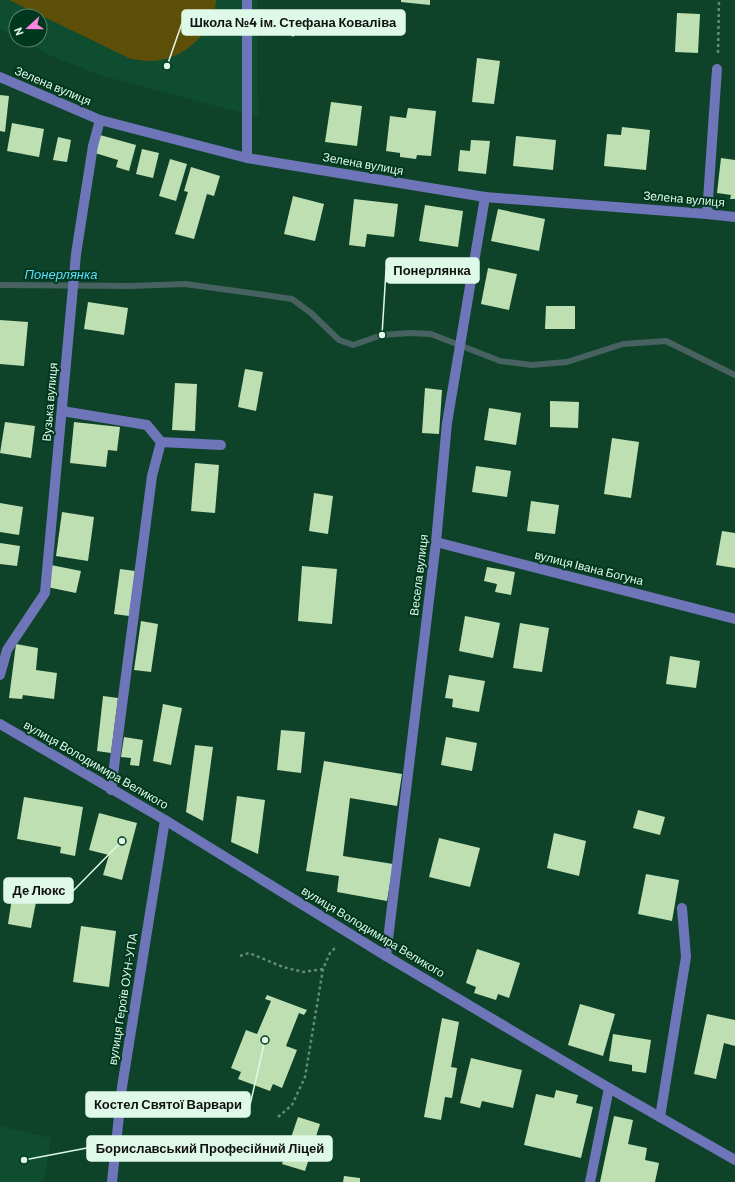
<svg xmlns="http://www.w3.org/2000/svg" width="735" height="1182" font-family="Barlow,sans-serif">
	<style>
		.built { fill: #0e4d2f }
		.green { fill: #5d4f08 }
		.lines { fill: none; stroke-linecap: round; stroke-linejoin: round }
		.stream { stroke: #486261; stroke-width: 6 }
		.building { fill: #bedfb2 }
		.path { stroke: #618b74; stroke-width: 2.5; stroke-dasharray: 3 3; stroke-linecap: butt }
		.minor { stroke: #6e76b9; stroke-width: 10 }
		.labels { text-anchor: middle; stroke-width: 4; stroke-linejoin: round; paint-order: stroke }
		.street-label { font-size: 12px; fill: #dff9e8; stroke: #00381f }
		.water-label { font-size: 13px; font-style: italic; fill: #5edcfc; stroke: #00381f }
		.leader { fill: none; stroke: #dff9e8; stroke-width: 1.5 }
		.callout-dot { fill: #dff9e8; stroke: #00381f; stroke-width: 1.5 }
		.callout { fill: #dff9e8; stroke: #dff9e8; stroke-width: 1.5 }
		.callout-label { font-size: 13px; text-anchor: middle; font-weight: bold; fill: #111 }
	</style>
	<rect width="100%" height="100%" fill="#0e4329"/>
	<!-- built -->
	<g class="built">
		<path d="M0,0H257L258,117L102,76L49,55L21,40H40V16H16V37L0,29Z"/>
		<path d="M0,1126L51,1138L44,1182H0Z"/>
	</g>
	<!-- green -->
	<path class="green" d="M9,0H216C215,27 191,53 165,59C153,62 142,61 131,59Z"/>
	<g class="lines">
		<!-- stream -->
		<path class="stream" d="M0,285L130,286L185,284L258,294L292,299L311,313L339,340L353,345L382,335L410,333L431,334L500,361L532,365L567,362L623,344L666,341L735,375"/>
	</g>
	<!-- building -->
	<g class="building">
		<path d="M401,0H430V5L401,2Z"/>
		<path d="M677,13L700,14L698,53L675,52Z"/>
		<path d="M285,14L301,27L293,37L277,25Z"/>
		<path d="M477,58L500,61L494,104L472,102Z"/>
		<path d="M0,95L9,96L5,132L0,131Z"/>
		<path d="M331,102L362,106L357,146L325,142Z"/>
		<path d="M408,108L436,111L431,156L417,155L416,159L400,157V153L386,151L390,116L406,118Z"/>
		<path d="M12,123L44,129L39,157L7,151Z"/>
		<path d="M622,127L650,130L646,170L604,166L607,134L621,135Z"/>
		<path d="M100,135L136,145L129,171L116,167L118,160L95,153Z"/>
		<path d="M516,136L556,140L553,170L513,166Z"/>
		<path d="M58,137L71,140L67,162L53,160Z"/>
		<path d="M471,140L490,141L486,174L458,171L460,150L470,151Z"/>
		<path d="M142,149L159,153L153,178L136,174Z"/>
		<path d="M721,158L735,160V199H730L731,195L717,193Z"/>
		<path d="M170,159L187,164L176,201L159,196Z"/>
		<path d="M191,167L220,176L214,196L207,194L194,239L175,234L188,192L184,191Z"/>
		<path d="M293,196L324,204L315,241L284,234Z"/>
		<path d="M354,199L398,204L394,237L367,234L365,247L349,245Z"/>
		<path d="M425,205L463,211L458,247L419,241Z"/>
		<path d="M498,209L545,219L539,251L491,241Z"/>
		<path d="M488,268L517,274L509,310L481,304Z"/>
		<path d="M88,302L128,308L124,335L84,329Z"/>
		<path d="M546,306H575V329H545Z"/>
		<path d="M0,320L28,322L24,366L0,364Z"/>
		<path d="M245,369L263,372L256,411L238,407Z"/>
		<path d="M175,383L197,384L195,431L172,430Z"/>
		<path d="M425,388L442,390L439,434L422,433Z"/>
		<path d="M550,401L579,402L578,428L550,427Z"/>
		<path d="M489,408L521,413L516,445L484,440Z"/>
		<path d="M5,422L35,426L31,458L0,453Z"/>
		<path d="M74,422L120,427L117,451L108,450L106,467L70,463Z"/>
		<path d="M612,438L639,442L631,498L604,494Z"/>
		<path d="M195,463L219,465L215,513L191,511Z"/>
		<path d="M476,466L511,471L507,497L472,492Z"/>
		<path d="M314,493L333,496L328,534L309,531Z"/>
		<path d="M531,501L559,505L555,534L527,531Z"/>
		<path d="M0,503L23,507L19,535L0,532Z"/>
		<path d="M62,512L94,517L88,561L56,556Z"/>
		<path d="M722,531L735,533V568L716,565Z"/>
		<path d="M0,543L20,546L17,566L0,564Z"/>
		<path d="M51,565L81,571L76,593L47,587Z"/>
		<path d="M302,566L337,569L332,624L298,621Z"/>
		<path d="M487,567L515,572L511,595L495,592L497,584L484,581Z"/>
		<path d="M120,569L135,571L129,616L114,614Z"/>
		<path d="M465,616L500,623L493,658L459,651Z"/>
		<path d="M141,621L158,624L151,672L134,670Z"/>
		<path d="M520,623L549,628L542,672L513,668Z"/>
		<path d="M16,644L38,648L36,670L57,673L54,699L23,695L22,699L9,698Z"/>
		<path d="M670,656L700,661L696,688L666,684Z"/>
		<path d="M449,675L485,681L479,712L452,707L453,699L445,698Z"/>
		<path d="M103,696L118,698L111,753L97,751Z"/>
		<path d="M163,704L182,708L171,765L153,761Z"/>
		<path d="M281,730L305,732L301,773L277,770Z"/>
		<path d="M124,737L143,740L139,766L130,765L131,758L121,757Z"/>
		<path d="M446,737L477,743L472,771L441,765Z"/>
		<path d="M195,745L213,747L203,821L186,812Z"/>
		<path d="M324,761L402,774L397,806L350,798L343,856L393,864L387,901L337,892L339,876L306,871Z"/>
		<path d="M237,796L265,800L258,854L231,842Z"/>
		<path d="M24,797L83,807L75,856L60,853L61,847L17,839Z"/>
		<path d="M638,810L665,817L660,835L633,828Z"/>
		<path d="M99,813L137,823L122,880L103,875L109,855L89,850Z"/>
		<path d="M554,833L586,841L579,876L547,868Z"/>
		<path d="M439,838L480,848L470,887L429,877Z"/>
		<path d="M646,874L679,880L672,921L638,914Z"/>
		<path d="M12,898L36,902L31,928L8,924Z"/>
		<path d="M81,926L116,931L109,987L73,982Z"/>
		<path d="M477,949L520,963L509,998L498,994L496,1000L474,993L476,987L466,983Z"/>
		<path d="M267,995L307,1010L304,1015L299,1013L286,1046L297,1050L282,1088L273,1084L270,1091L238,1079L241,1072L231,1068L246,1030L257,1034L271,1001L265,999Z"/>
		<path d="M580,1004L615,1014L603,1056L568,1045Z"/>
		<path d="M707,1014L735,1020V1046L724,1043L716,1079L694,1074Z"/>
		<path d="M442,1018L459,1022L451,1067L457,1068L452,1098L445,1097L441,1120L424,1117Z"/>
		<path d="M613,1034L651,1040L646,1073L632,1071V1065L609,1061Z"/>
		<path d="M471,1058L522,1070L513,1108L482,1101L480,1108L460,1103Z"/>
		<path d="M556,1090L578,1095L576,1103L593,1107L581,1158L524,1145L536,1094L554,1098Z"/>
		<path d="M614,1116L633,1120L628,1144L647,1148L645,1160L659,1163L655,1182H600Z"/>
		<path d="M298,1117L320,1124L305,1171L282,1164Z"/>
		<path d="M344,1176L360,1178V1182H343Z"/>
	</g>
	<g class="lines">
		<!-- path -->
		<g class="path">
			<path d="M718,53L719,0"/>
			<path d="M240,956L249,953L283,967L303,972L323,969"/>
			<path d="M278,1117L292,1105L305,1077L323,969L330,953L335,948"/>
		</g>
		<!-- minor -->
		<g class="minor">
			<path d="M247,0V158"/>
			<path d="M0,77L100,120L247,158L485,197L707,214L735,217"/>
			<path d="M707,214L717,69"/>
			<path d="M62,411L147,425L161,442L152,476L111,790"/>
			<path d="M161,442L221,445"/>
			<path d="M436,542L735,619"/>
			<path d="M0,675L7,650L45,593L76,254L93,146L100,120"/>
			<path d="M0,724L165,820L386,956L609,1088L735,1160"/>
			<path d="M386,956L436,542L447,423L485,197"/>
			<path d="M660,1117L686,957L682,908"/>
			<path d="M112,1182L122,1087L165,820"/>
			<path d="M590,1182L609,1088"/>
		</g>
	</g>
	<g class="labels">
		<!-- street labels -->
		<g class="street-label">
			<text transform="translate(53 86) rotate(23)" y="4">Зелена вулиця</text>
			<text transform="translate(363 164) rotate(10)" y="4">Зелена вулиця</text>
			<text transform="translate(684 199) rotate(5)" y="4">Зелена вулиця</text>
			<text transform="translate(50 402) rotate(-85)" y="4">Вузька вулиця</text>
			<text transform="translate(589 568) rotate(14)" y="4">вулиця Івана Богуна</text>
			<text transform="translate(419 575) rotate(-83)" y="4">Весела вулиця</text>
			<text transform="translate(96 765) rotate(30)" y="4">вулиця Володимира Великого</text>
			<text transform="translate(373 932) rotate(31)" y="4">вулиця Володимира Великого</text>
			<text transform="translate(123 999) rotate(-81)" y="4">вулиця Героїв ОУН-УПА</text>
		</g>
		<!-- water labels -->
		<g class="water-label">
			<text x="61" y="279">Понерлянка</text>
		</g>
	</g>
	<!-- callouts -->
	<path class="leader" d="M167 66L182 23M382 335L386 270M122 841L73 891M265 1040L250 1105M24 1160L87 1148"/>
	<g class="callout-dot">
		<circle cx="167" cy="66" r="4"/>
		<circle cx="382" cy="335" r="4"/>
		<circle cx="122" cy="841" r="4"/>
		<circle cx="265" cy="1040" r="4"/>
		<circle cx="24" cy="1160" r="4"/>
	</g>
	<g class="callout">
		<rect x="182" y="10" width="223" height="25" rx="4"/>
		<rect x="386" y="258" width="93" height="25" rx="4"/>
		<rect x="4" y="878" width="69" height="25" rx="4"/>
		<rect x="86" y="1092" width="164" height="25" rx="4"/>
		<rect x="87" y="1136" width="245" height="25" rx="4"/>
	</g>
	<g class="callout-label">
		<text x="293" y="27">Школа №4 ім. Стефана Коваліва</text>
		<text x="432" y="275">Понерлянка</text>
		<text x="39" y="895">Де Люкс</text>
		<text x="168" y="1109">Костел Святої Варвари</text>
		<text x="210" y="1153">Бориславський Професійний Ліцей</text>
	</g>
	<!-- north arrow -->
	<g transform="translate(28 28) rotate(249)"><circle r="19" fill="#00381f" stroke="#59856f"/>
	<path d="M0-3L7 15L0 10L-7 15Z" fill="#fe85e0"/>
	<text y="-6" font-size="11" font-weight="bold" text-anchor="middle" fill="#dff9e8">N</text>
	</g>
</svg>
